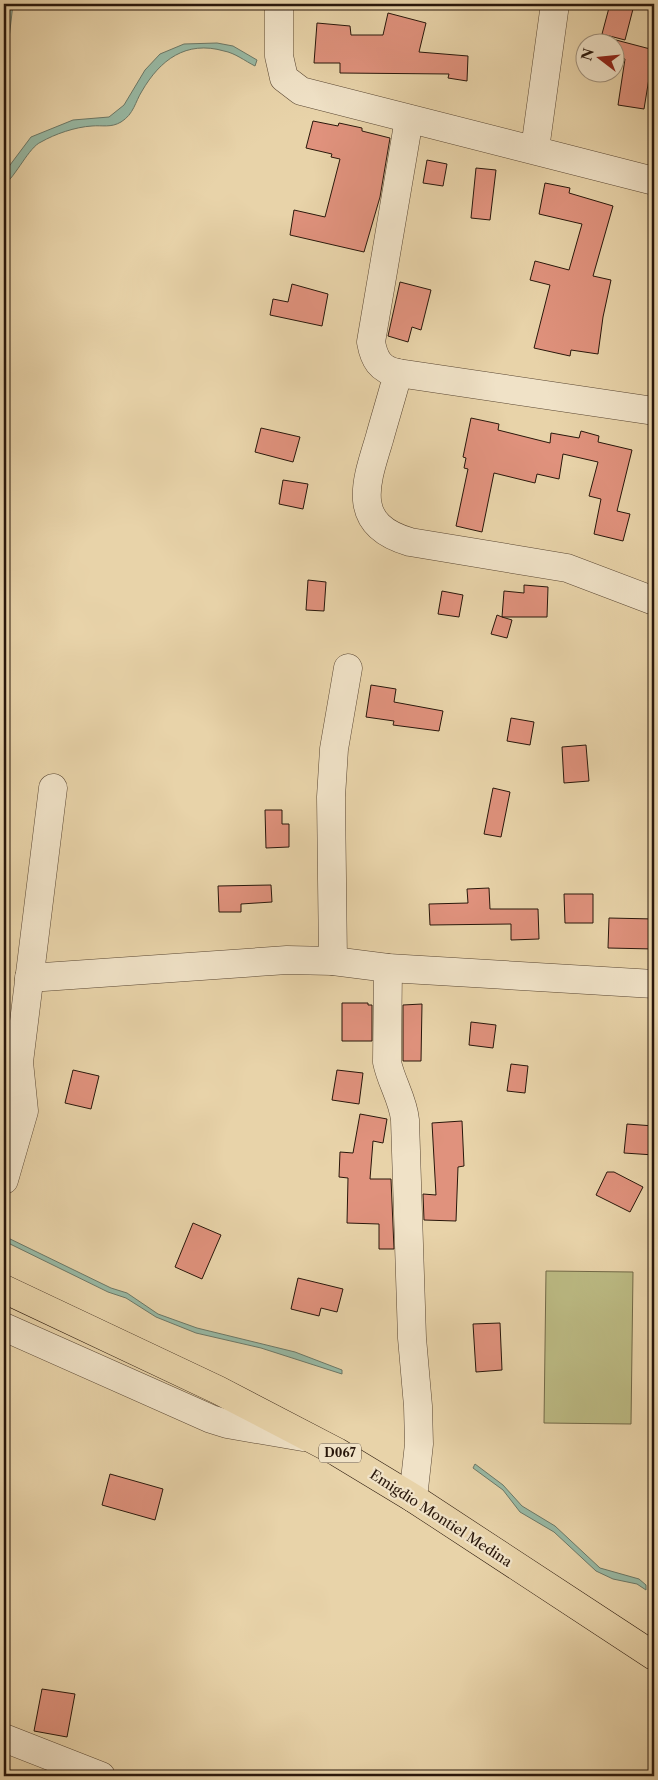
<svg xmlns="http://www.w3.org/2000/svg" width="658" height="1780" font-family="'Libre Caslon Text',serif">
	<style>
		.green { fill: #bcbb84; stroke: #726948 }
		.water { fill: #98b9a4; stroke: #6c7867 }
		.building { fill: #e0927d; stroke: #29170b }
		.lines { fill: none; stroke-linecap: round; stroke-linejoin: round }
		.minor-casing { stroke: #594632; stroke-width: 29 }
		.major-casing { stroke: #29170b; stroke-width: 29 }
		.minor { stroke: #f0e2c7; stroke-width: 28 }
		.major { stroke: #e8d3a9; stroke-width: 28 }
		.labels { text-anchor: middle; stroke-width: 4.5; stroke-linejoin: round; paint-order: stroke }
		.shield { fill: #f0e2c7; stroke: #655443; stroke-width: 1 }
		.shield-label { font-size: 12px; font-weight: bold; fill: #29170b }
		.street-label { font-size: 14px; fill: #29170b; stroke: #f0e2c7 }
	</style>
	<rect width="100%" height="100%" fill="#e8d3a9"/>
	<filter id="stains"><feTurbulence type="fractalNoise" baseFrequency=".004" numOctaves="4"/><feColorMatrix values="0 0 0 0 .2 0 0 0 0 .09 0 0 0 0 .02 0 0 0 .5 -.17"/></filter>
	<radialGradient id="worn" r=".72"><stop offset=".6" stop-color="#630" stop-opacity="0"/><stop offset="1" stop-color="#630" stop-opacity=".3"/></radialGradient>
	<!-- green -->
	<path class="green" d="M546,1271L633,1272L631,1424L544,1423Z"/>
	<!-- water -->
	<g class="water">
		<path d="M5,4H13L4,82V13Z"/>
		<path d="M217,43L233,46L257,60L255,66C245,61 235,53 224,51C186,40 160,60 142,91C135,102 134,114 121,122C111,128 102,125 92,126C75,127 55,134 41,142C29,147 16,176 4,185V173L31,137L73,120L109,117L124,105L145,70L160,54L184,44Z"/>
		<path d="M4,1236L111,1288L127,1293L158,1314L197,1328L295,1352L342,1370V1374L261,1348L196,1333L156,1317L126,1298L108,1292L4,1241Z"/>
		<path d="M475,1464L503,1485L522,1506L555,1526L600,1568L639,1579L646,1585V1590L637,1584L613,1579L596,1571L554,1532L520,1512L503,1490L473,1468Z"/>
	</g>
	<!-- building -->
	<g class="building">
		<path d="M610,4L633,9L625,40L602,34Z"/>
		<path d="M388,13L426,23L419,52L468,56L467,81L448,78L449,74L340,73V63H314L317,23L350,26L351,35H383Z"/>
		<path d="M616,40L654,50V67L651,66L644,109L618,105L625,59L616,56Z"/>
		<path d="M313,121L338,126L339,123L362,128V131L390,138L380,197L364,252L290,235L294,210L325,217L340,159L331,157L332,154L306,148Z"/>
		<path d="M427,160L447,164L443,186L423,183Z"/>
		<path d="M476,168L496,170L490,220L471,218Z"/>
		<path d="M545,183L570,188L569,193L613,206L593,276L611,280L603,317L598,354L571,350L570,356L534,348L550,285L530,280L535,261L569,270L582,224L539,214Z"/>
		<path d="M400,282L431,290L421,330L412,327L408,342L388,336Z"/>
		<path d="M292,284L328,294L322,326L270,315L273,299L288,302Z"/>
		<path d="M471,418L499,424L498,430L550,443L551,433L579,438L581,431L599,436L598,442L632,450L617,511L630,514L623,541L594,534L601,499L589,496L598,462L563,454L559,479L537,474L535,483L494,473L482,532L456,526L468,469L464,468L466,458L463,457Z"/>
		<path d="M261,428L300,437L293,462L255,452Z"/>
		<path d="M283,480L308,484L303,509L279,504Z"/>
		<path d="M308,580L326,582L324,611L306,610Z"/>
		<path d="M524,585L548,587L547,617H502L512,620L507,638L491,634L497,615L502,617L504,591L524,593Z"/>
		<path d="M442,591L463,595L459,617L438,614Z"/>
		<path d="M371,685L396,689L394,702L443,711L439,731L393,725L394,721L366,717Z"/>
		<path d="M511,718L534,722L530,745L507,741Z"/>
		<path d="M586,745L589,781L564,783L562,747Z"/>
		<path d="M493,788L510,792L501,837L484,834Z"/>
		<path d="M265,810H282V824H289V847L266,848Z"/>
		<path d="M271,885L272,902L241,904V912H219L218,886Z"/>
		<path d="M489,888L490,909H538L539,939L511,940V924L430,925L429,904L468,903L467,889Z"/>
		<path d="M564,894H593V923H565Z"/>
		<path d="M609,918L654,919V949L608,948Z"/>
		<path d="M342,1003H368V1005H372V1041H342Z"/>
		<path d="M422,1004L421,1061H403V1005Z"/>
		<path d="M471,1022L496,1025L493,1048L469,1045Z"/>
		<path d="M511,1064L528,1066L525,1093L507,1091Z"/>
		<path d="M73,1070L99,1076L91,1109L65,1103Z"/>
		<path d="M337,1070L363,1073L359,1104L332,1100Z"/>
		<path d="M360,1114L387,1119L383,1143L373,1141L370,1179H391L394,1249H379V1224L347,1223L348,1178L339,1177L340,1152L353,1153Z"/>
		<path d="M462,1121L464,1166L458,1167L456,1221L424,1220L423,1194L436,1195L432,1123Z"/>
		<path d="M627,1124L654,1126V1155L624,1153Z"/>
		<path d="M607,1172H614L643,1187L630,1212L596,1195Z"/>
		<path d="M193,1223L221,1235L202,1279L175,1267Z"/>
		<path d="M298,1278L343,1289L337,1312L321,1308L319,1316L291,1309Z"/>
		<path d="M500,1323L502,1370L476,1372L473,1324Z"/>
		<path d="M110,1474L163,1489L155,1520L102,1505Z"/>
		<path d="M42,1689L75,1694L67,1737L34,1731Z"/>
	</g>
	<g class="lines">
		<defs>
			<g id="minor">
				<path d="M279,4V56L284,78L301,91L654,181"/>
				<path d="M409,119L371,342C374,359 380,370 398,373C392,396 385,418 379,440C365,485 351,525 410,542L567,568L654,601"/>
				<path d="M535,149L555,4"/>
				<path d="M398,373L654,411"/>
				<path d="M333,961L331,797L334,749L348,668"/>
				<path d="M388,968L387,1062C391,1082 403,1099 405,1120L412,1338L418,1406L419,1444L413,1498"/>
				<path d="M29,978L287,960L333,961L388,968L654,984"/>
				<path d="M4,1180L24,1111L19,1062L53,788"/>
				<path d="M4,1327L211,1419L227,1424L303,1437"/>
				<path d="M4,1738L101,1776"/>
			</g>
			<path id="major" d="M4,1289L218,1390L337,1452L413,1498L654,1656"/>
		</defs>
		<!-- minor casing -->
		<use href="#minor" class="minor-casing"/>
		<!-- major casing -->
		<use href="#major" class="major-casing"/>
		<!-- minor -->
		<use href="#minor" class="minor"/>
		<!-- major -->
		<use href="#major" class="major"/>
	</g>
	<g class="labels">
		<!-- shield labels -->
		<rect class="shield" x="319" y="1443.5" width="42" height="19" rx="4"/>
		<g class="shield-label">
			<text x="340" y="1457">D067</text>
		</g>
		<!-- street labels -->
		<g class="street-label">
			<text transform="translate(441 1518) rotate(33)" y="5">Emigdio Montiel Medina</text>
		</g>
	</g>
	<!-- margin -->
	<rect width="658" height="1780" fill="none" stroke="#e8d3a9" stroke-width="20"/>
	<rect x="5" y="5" width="648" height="1770" fill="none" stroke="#29170b" stroke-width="2.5"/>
	<rect x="10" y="10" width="638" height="1760" fill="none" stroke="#29170b"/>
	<!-- north arrow -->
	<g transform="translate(600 58) rotate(286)"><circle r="24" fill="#f0e2c7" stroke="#a0917c"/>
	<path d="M0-4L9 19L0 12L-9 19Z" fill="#8f2418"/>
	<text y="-8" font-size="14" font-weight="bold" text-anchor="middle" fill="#29170b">N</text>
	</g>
	<rect width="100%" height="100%" filter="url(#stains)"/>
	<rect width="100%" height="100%" fill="url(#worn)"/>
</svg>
